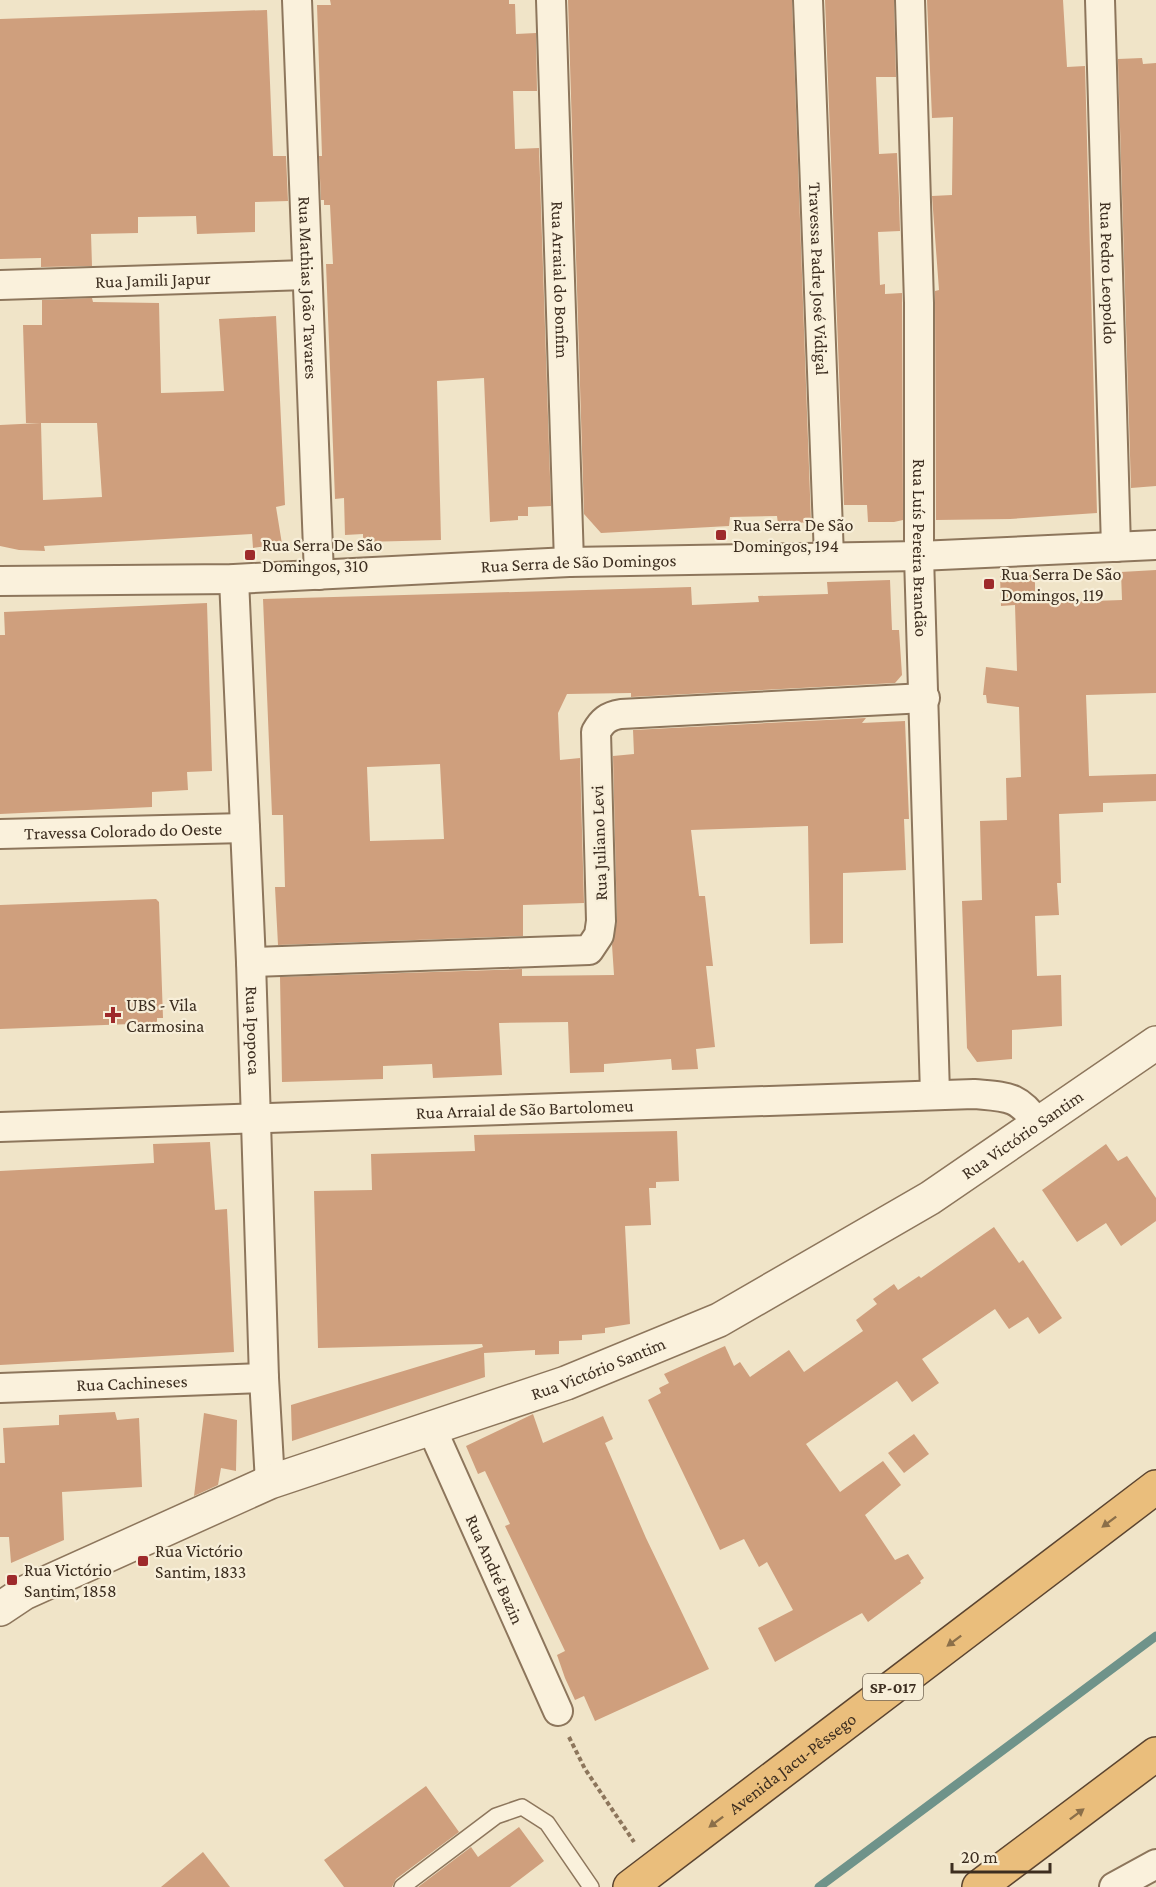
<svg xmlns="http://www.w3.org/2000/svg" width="1156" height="1887" font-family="'Crimson Pro',serif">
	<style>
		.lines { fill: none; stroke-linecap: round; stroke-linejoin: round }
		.stream { stroke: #6f938a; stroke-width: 9 }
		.building { fill: #cf9f7d; fill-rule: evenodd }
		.service-casing { stroke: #8d765c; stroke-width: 18 }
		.minor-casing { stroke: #8d765c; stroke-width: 32 }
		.tertiary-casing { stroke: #8d765c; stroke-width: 36 }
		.trunk-casing { stroke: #5b4430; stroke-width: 36 }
		.path { stroke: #8d765c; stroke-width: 4; stroke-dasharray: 4.5 3; stroke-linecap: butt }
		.service { stroke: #faf1dc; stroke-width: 15 }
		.minor { stroke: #faf1dc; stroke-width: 28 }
		.tertiary { stroke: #faf1dc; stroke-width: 33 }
		.trunk { stroke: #eabe7c; stroke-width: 33 }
		.oneway { fill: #8b6f49 }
		.poi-dot { fill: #9e2a2b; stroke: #f7eed8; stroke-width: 2 }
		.labels { text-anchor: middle; stroke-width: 4.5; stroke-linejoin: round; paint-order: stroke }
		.shield { fill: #f7eed8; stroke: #756857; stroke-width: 1.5 }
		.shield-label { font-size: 16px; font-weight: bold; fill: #3d2e20 }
		.street-label { font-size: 18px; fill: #3d2e20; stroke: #f7eed8 }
		.poi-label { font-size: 18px; fill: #3d2e20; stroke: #f7eed8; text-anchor: start }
	</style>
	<rect width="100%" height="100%" fill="#f0e4c8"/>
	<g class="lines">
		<!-- stream -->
		<path class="stream" d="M819,1887L1156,1636"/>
	</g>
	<!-- building -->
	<g class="building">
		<path d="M330,0H509V4H515L516,34L536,33L537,91H513L515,149L539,148L551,506L528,507V516H518V520L490,522L484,378L437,381L441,540L363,542V534L345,535L344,498L335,499L326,264H333L330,205H324V200H321L319,156H322L317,5H331Z"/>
		<path d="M568,0H792L811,522L778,524L777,516L730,517L729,526L601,533L584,514Z"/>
		<path d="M825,0H894L896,77H876L879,154L897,153L899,198L900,231L878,232L880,285L885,284V294L902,293L903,520L894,522H868L867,505H844Z"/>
		<path d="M927,0H1063L1067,67L1085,66L1097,513L1010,519L936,520L935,291L939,290L932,196L952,195L953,117L932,118Z"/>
		<path d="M267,10L273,156H286L288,201L255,202V232L197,234L196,216L138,217V233L91,234L92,266L41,267V258L0,259V19Z"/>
		<path d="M1142,58L1143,64L1156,63V486L1131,488L1118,61V59Z"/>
		<path d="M92,298L93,302L159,303L161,393L224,391L219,319L276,316L285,505L276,507L282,544L253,548L252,534L44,546L45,551L19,550L0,546V425L41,423L43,500L102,497L97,423H26L23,325H42V300Z"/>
		<path d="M1156,570V693L1086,695L1089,776L1156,774V801L1103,803V812L1059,814L1061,883H1057L1059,915L1035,916L1037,976L1061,975L1062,1026L1012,1030V1059L977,1062L967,1048L962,901L982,900L980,821L1007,820L1006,778L1021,777L1019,707L987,703L986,695H983L986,667L1017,671L1015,605L1001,606L1000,576L1035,575V603L1122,600L1121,572Z"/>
		<path d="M890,580L892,630H899L902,675L895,683L631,697V693L567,694L558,713L560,760L580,758L584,903L523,905V936L278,945L275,887H285L283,815H272L263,599L691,587L692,605L759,602L758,596L828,594L827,582ZM440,764L444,839L370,841L367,767Z"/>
		<path d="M207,603L212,771L187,772L188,790L152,792V807L0,814V635H5L4,612Z"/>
		<path d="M866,718L862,723L905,721L909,819H904L906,870L843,873V943L810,944L808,826L691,830L699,896H705L713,966H706L715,1047L696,1049L698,1069L672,1070L671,1059L604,1064V1072L570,1073L568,1022L499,1023L502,1075L433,1078L432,1064L383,1066V1079L282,1082L280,977L522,969V976L614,975L612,945L617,921L613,756L634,754L633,730Z"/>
		<path d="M156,899L159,902L163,1018H157V1023L0,1029V905Z"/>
		<path d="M677,1131L679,1181L656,1182V1188H649L651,1225L625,1226L630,1324L605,1328V1333L582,1335V1340L559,1341V1354L535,1355V1350L484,1353L485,1377L292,1441L291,1405L483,1347L482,1344L318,1348L314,1191L372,1190L371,1154L475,1151L474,1135Z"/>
		<path d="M210,1142L215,1210L227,1209L234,1352L0,1365V1171L154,1163L153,1144Z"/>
		<path d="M1106,1144L1118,1161L1127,1156L1156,1198V1221L1121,1246L1106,1223L1077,1242L1042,1190Z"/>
		<path d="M994,1227L1019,1263L1023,1260L1062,1318L1039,1334L1028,1317L1009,1329L995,1309L922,1359L939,1383L912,1402L897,1381L806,1444L840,1492L883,1461L901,1485L865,1515L895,1560L908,1554L924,1578L920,1581L921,1583L868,1622L862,1613L775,1662L758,1628L793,1610L767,1562L759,1567L744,1539L720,1550L648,1400L661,1393L659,1388L669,1383L664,1374L725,1346L734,1366L740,1362L750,1377L789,1350L804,1372L863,1331L856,1320L877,1304L873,1299L894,1284L898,1290L919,1276L921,1278Z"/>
		<path d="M115,1412L117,1420L139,1418L142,1487L62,1492L64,1540L11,1563L9,1537H0V1463H5L3,1428L59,1425V1415Z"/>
		<path d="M204,1413L237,1420L236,1471L221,1468L218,1485L194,1496Z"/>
		<path d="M533,1414L543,1443L603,1416L613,1439L605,1443L646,1538L709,1669L595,1721L584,1696L575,1700L565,1678L557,1655L565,1651L505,1526L510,1524L485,1471L478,1474L466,1446Z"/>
		<path d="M914,1434L929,1454L904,1473L888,1453Z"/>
		<path d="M426,1786L459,1832L396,1879L392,1887H344L324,1860Z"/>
		<path d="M519,1827L544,1861L510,1887H418L471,1847L478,1857Z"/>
		<path d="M203,1852L230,1887H161Z"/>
	</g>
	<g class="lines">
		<defs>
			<path id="service" d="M402,1887L496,1816L522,1807L547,1823L591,1887"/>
			<g id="minor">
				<path id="s1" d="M297,0L319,575"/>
				<path id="s2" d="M551,0L569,562"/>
				<path id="s3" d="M808,0L829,557"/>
				<path id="s4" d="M910,0L919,303V556L935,1094"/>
				<path id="s5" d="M1100,0L1116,547"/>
				<path id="s6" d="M0,285L306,275"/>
				<path id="s7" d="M234,579L251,962L264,1378L270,1482"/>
				<path id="s8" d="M0,581L234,579L569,562L919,556L1156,545"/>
				<path id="s9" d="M0,834L245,828"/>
				<path d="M251,962L589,950L599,935L601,921L596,732C602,721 608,716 621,714L925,698"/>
				<path id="s10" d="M0,1127L974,1094C1007,1097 1018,1095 1038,1124"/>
				<path id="s11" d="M0,1388L264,1378"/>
				<path id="s12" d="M431,1427L558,1711"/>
				<path d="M1114,1887L1156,1864"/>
			</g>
			<g id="tertiary">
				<path id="s13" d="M0,1609L24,1593L270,1482L566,1383L719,1320L930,1198L1156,1043"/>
			</g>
			<g id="trunk">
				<path id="s14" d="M630,1887L1156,1487"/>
				<path d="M979,1887L1156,1754"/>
			</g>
		</defs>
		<!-- service casing -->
		<use href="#service" class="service-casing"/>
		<!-- minor casing -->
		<use href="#minor" class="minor-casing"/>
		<!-- tertiary casing -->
		<use href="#tertiary" class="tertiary-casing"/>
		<!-- trunk casing -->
		<use href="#trunk" class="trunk-casing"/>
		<!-- path -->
		<path class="path" d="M569,1737L585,1769L634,1842"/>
		<!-- service -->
		<use href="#service" class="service"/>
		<!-- minor -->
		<use href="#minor" class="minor"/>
		<!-- tertiary -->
		<use href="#tertiary" class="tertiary"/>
		<!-- trunk -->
		<use href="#trunk" class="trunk"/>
	</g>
	<!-- one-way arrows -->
	<defs><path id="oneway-solid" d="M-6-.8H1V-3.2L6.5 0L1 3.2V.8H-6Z" transform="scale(1.5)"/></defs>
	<g class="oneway">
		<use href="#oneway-solid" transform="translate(1109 1522) rotate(143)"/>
		<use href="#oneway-solid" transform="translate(954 1641) rotate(143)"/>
		<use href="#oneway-solid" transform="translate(1077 1814) rotate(-37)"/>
		<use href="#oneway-solid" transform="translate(716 1822) rotate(143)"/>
	</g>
	<!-- markers -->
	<g class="poi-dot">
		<rect x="715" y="529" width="12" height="12" rx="3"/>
		<rect x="244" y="549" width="12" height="12" rx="3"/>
		<rect x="983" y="578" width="12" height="12" rx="3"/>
		<path d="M110 1006h6v6h6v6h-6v6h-6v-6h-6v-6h6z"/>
		<rect x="137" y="1555" width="12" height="12" rx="3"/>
		<rect x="6" y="1574" width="12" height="12" rx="3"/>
	</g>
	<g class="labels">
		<!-- shield labels -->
		<rect class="shield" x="863" y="1674" width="60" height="26" rx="4.5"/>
		<g class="shield-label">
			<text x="893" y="1693">SP-017</text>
		</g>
		<!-- street labels -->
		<g class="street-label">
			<text dy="6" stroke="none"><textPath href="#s5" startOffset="273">Rua Pedro Leopoldo</textPath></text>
			<text dy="6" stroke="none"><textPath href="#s3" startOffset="279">Travessa Padre José Vidigal</textPath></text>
			<text dy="6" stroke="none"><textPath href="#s6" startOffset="153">Rua Jamili Japur</textPath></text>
			<text dy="6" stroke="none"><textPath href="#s2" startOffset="280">Rua Arraial do Bonfim</textPath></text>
			<text dy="6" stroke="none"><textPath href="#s1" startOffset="288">Rua Mathias João Tavares</textPath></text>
			<text dy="6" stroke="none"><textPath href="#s4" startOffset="548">Rua Luís Pereira Brandão</textPath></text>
			<text dy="6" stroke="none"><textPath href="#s8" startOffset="579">Rua Serra de São Domingos</textPath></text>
			<text dy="6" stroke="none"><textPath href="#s9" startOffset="123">Travessa Colorado do Oeste</textPath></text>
			<text transform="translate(599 843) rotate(-92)" y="6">Rua Juliano Levi</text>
			<text dy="6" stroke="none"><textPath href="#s7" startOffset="452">Rua Ipopoca</textPath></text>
			<text dy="6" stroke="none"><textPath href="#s10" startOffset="525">Rua Arraial de São Bartolomeu</textPath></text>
			<text dy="6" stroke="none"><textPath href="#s13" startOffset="1132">Rua Victório Santim</textPath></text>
			<text dy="6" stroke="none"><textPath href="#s13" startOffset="646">Rua Victório Santim</textPath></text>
			<text dy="6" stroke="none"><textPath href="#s11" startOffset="132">Rua Cachineses</textPath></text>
			<text dy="6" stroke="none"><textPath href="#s12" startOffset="156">Rua André Bazin</textPath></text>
			<text dy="6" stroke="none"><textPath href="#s14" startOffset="204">Avenida Jacu-Pêssego</textPath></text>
		</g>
		<!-- poi labels -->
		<g class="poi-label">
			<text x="733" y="531">Rua Serra De São<tspan x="733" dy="21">Domingos, 194</tspan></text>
			<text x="262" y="551">Rua Serra De São<tspan x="262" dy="21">Domingos, 310</tspan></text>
			<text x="1001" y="580">Rua Serra De São<tspan x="1001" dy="21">Domingos, 119</tspan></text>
			<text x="126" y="1011">UBS - Vila<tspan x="126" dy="21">Carmosina</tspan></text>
			<text x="155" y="1557">Rua Victório<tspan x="155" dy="21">Santim, 1833</tspan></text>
			<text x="24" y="1576">Rua Victório<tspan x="24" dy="21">Santim, 1858</tspan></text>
		</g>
	</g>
	<!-- scale -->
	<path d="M952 1863v9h98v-9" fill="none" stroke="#3d2e20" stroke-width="3"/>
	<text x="961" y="1863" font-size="18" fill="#3d2e20" stroke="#f7eed8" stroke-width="4.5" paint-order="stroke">20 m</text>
</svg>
